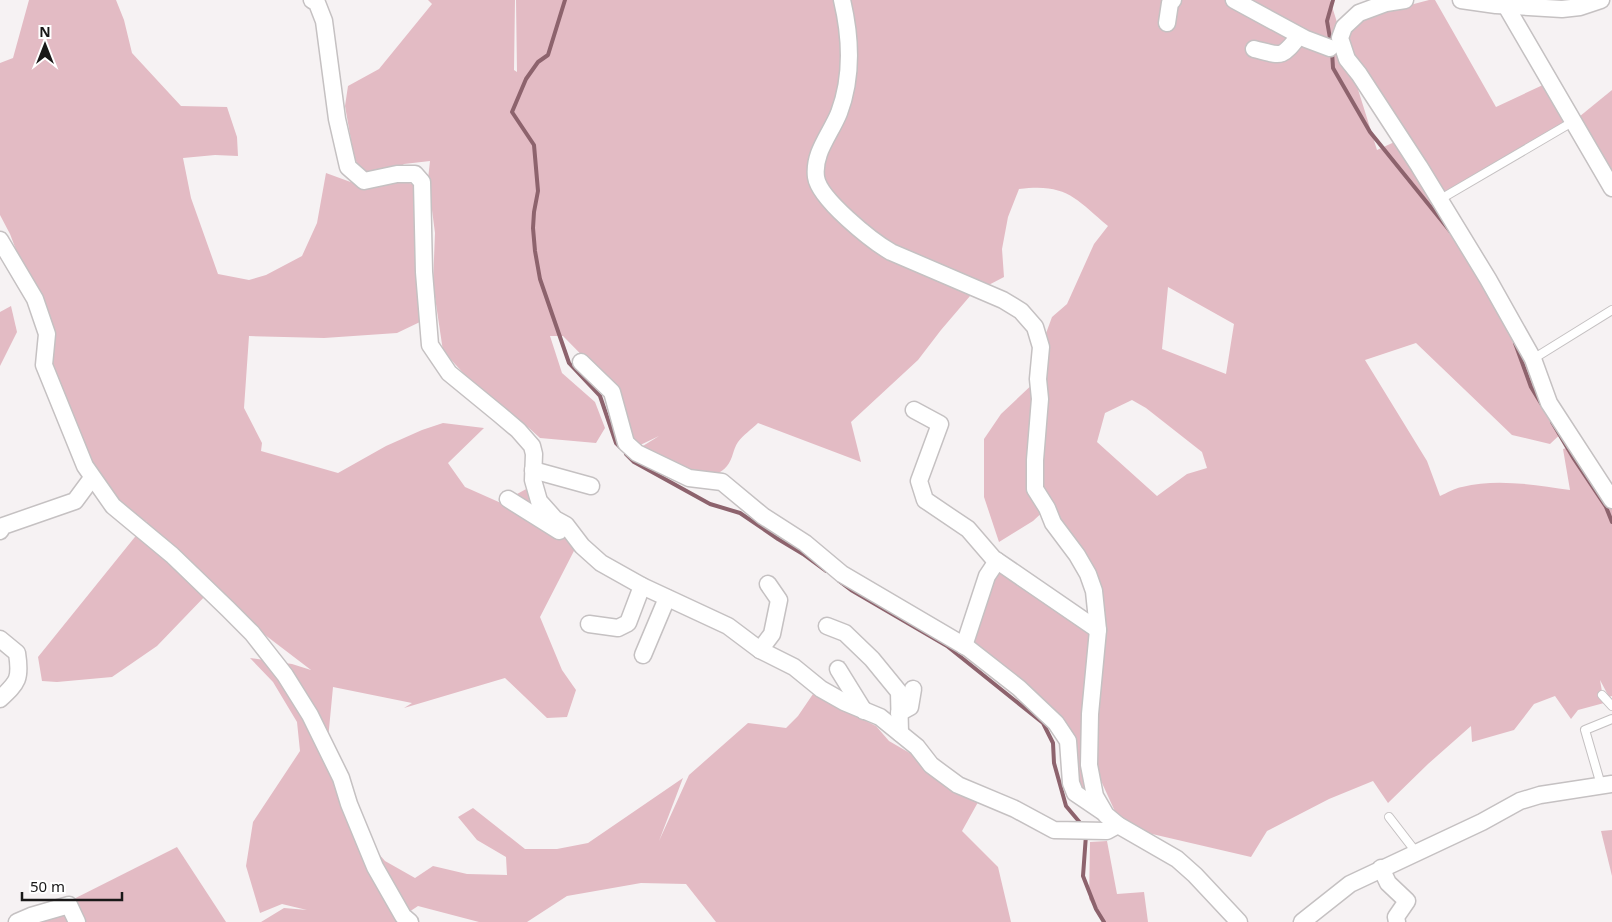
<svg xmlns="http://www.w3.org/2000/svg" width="1612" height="922" font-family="'Noto Sans',sans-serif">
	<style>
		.green { fill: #e3bbc4; fill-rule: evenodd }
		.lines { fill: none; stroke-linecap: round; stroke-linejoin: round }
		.stream { stroke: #8d636d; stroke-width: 4 }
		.service-casing { stroke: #c5c1c2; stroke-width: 10 }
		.minor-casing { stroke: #c5c1c2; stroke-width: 19 }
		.service { stroke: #fff; stroke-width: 8 }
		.minor { stroke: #fff; stroke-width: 16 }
	</style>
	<rect width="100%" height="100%" fill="#f6f2f3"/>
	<!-- green -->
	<g class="green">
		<path d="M29,0H116L124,20L132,53L181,106L227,107L237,137L238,156L215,155L183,158L191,198L218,274L249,280L266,275L302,256L317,223L326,173L367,188L402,181L413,184L422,321L397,333L324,338L249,336L244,408L262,443L261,451L338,473L386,446L422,430L443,423L484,428L448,463L465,487L501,503L528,488L577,545L540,617L562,670L576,690L567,717L547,718L505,678L404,708L412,703L333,687L327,750L362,835L385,861L415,878L433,866L467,874L507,875L506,857L477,840L458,817L473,808L525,849H557L588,843L683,778L659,841L689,775L748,723L786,728L798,716L813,694L876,726L889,741L982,795L962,831L998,867L1011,922H716L686,884L641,883L567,896L527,922H479L418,906L397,920L399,922H261L284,908L307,910L282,904L260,913L246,866L253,822L300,751L297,722L273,682L250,658L292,664L311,670L209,592L157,646L112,677L57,682L42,681L38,657L147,522L113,506L65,413L64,390L60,404L45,326L10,234L0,215V63L13,58Z"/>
		<path d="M428,0H515L514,70L517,72L516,0H1330L1377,150L1401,139L1351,64L1345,31L1376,14L1429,0H1435L1496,107L1545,84L1565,121L1439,200L1568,427L1550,444L1512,435L1416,343L1365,360L1427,461L1440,496C1447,493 1455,488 1462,487C1497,478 1535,485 1570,490L1563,449L1574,446L1612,501V696L1609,697L1600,680L1604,703L1578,710L1571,719L1555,696L1534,704L1514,730L1472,742L1471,726L1428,764L1388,803L1373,781L1329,799L1267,831L1251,857L1122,827L1093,763L1102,614L1047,508L1033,521L999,542L984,497V439L1001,414L1037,380L1041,347L1052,317L1067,304L1094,244L1108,226C1075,198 1066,183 1019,189L1008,217L1002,249L1004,277L979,290L976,289L941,330L918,360L851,422L861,462L758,423C752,429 743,435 738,442C733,449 733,459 727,466C706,492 660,460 638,449L659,436L634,448L616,390L563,336H550L562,373L595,402L605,428L596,443L540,438L529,428L503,412L477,388L443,351L433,284L435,233L428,179L430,161L404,164L399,168L369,173L359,167L354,157L345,106L348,86L379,69L432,4ZM1168,287L1234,324L1226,374L1162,349ZM1132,400L1146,408L1202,452L1207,468L1187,474L1157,496L1097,442L1105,413Z"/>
		<path d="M1612,90V188L1574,121Z"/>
		<path d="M11,306L17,332L0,366V312Z"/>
		<path d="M1009,571L1091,629L1093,804L1071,783V738L974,643L994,574Z"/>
		<path d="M1612,830V876L1601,831Z"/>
		<path d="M1107,841L1117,894L1144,892L1148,922H1104L1089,899L1090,842Z"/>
		<path d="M177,847L226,922H28Z"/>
	</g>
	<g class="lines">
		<!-- stream -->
		<g class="stream">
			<path d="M565,0L548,55L538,62L526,79L512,112L534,145L538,191L534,212L533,228L535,251L540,279L569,363L600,396L616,443L620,447"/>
			<path d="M1331,44L1327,21L1333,0"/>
			<path d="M1332,51L1333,68L1370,132L1450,231"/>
			<path d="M1515,343L1531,387L1542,405"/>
			<path d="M1552,422L1574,459L1606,507L1612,522"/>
			<path d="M626,454L634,462L710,504L740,513L778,539L803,554L826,571"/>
			<path d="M839,581L851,590L947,646L1043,723L1053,743L1054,763L1066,806L1082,825"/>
			<path d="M1086,835L1083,876L1096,909L1104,922"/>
		</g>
		<defs>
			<g id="service">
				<path d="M1439,200L1574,121"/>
				<path d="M1533,359L1612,310"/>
				<path d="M1602,695L1612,706"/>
				<path d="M1601,785L1585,730L1612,719"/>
				<path d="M1389,817L1416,852"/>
			</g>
			<g id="minor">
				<path d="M312,0L317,3L324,21L337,119L348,167L364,181L397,174H415L422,182L424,272L430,345L449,373L499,414L518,430L532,446L534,454L533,480L539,501L555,519L566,525L582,546L601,563L642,586L728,626L760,650L794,667L821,689L844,702L880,717L917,747L931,765L958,785L1015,809L1054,830L1107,831L1118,825"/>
				<path d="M842,0C851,38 853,76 839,113C830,135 813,153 816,177C819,199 872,241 891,252L1003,300L1021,311L1035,327L1041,347L1038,379L1040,399L1035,460V489L1047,508L1053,523L1077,555L1088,574L1094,591L1098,630L1090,714L1089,765L1095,796L1106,815L1118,825L1177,859L1195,875L1239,922"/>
				<path d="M1234,0L1306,39L1330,48"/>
				<path d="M1405,0L1386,3L1359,13L1344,27L1340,38L1347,59L1359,74L1419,166L1488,279L1533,359L1549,403L1612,500"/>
				<path d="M1461,0L1496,5L1562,9L1580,7L1601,0"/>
				<path d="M1506,6L1612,188"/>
				<path d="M1167,23L1170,3L1173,0"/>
				<path d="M1254,49C1282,56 1281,59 1299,36"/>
				<path d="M0,240L35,299L47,334L44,365L85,466L113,506L172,555L228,609L252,633L285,675L310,715L341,778L349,804L375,867L403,916L410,922"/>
				<path d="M581,362L612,392L626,443L637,453L689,478L722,482L763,516L805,543L842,574L968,648L1019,688L1056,723L1068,741L1071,783L1075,793L1103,812"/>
				<path d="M914,410L940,424L919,481L925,500L968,529L993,558L1098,630"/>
				<path d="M533,470L591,486"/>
				<path d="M508,499L559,531"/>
				<path d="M0,531L3,526L75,501L92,478"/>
				<path d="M589,624L618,628L628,623L642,586"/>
				<path d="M827,626L845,633L872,659L899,692L900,733"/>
				<path d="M0,639L17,653C21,679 18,682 0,699"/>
				<path d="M964,646L987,576L997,561"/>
				<path d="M760,650L772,634L779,600L768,584"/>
				<path d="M643,655L667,598"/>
				<path d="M838,669L864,711"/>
				<path d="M899,713L910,707L913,689"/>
				<path d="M1381,868L1388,883L1407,901L1396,917L1397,922"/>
				<path d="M17,922L31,916L69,905L77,922"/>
				<path d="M1302,922L1350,884L1482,822L1520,801L1540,795L1612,784"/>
			</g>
		</defs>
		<!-- service casing -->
		<use href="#service" class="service-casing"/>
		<!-- minor casing -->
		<use href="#minor" class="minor-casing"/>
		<!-- service -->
		<use href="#service" class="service"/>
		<!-- minor -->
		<use href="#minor" class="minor"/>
	</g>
	<!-- north arrow -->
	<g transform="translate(45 45)" stroke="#ffffff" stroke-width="4" paint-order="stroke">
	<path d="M0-4L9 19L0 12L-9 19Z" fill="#191818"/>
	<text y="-8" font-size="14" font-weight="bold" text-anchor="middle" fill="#191818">N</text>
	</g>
	<!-- scale -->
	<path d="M22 892v8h100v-8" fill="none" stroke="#191818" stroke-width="2.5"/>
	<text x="30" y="892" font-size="15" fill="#191818" stroke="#ffffff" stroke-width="4" paint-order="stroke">50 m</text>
</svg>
